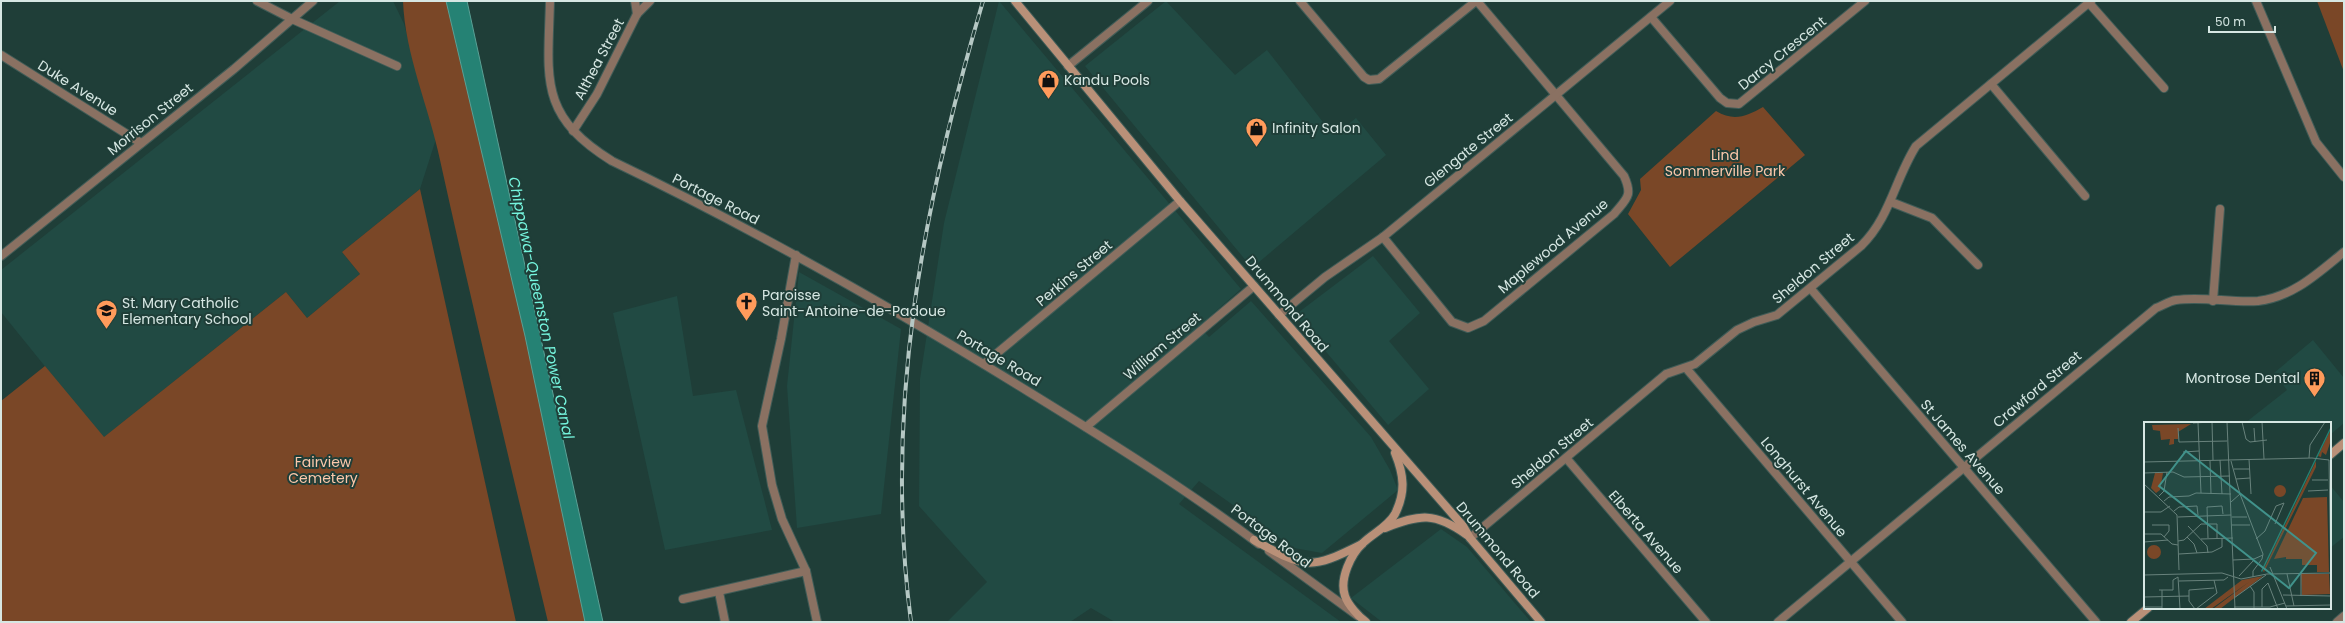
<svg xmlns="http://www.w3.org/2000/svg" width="2345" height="623" font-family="Poppins,sans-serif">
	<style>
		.built { fill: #214a43 }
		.green { fill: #7a4727 }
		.water { fill: #258274; stroke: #5aa095 }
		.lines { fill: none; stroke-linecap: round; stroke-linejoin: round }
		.minor-casing { stroke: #405c57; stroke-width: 10 }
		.tertiary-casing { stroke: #405c57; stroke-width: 10 }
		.secondary-casing { stroke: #405c57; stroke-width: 10 }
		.minor { stroke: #8a7162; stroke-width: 8 }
		.tertiary { stroke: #8a7162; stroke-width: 8 }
		.secondary { stroke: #b99078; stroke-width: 8 }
		.rail-casing { stroke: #b5c8c4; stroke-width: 4 }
		.rail { stroke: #1f3e38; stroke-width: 2.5; stroke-dasharray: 8; stroke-linecap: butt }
		.labels { text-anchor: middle; stroke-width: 4; stroke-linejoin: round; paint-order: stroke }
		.street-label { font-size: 14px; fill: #d6e7e3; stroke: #1f3e38 }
		.poi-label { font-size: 14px; fill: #d6e7e3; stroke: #1f3e38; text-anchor: start }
		.park-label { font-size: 14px; fill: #fcc8ab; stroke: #1f3e38 }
		.water-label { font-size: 15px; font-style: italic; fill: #75f4dd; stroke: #1f3e38 }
		.inset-road { fill: none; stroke: #68827c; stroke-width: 1 }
		.view { fill: #41928b; fill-opacity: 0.15; stroke: #41928b; stroke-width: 2 }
		.inset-edge { fill: none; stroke: #d6e7e3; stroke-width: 2 }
	</style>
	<rect width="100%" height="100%" fill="#1f3e38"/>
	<!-- built -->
	<g class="built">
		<path d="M340,1H393L404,24L436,139L420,189L342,252L360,274L307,318L286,292L103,438L1,312V270Z"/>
		<path d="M999,1L1241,289L1199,326L1209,337L1251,301L1371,437L1390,470L1398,490L1322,553L1294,548L1199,481L1179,504L1341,622H1115L1091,608L1070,622H947L987,582L919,506L920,379L944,223Z"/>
		<path d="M1166,1L1235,75L1267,50L1326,126L1336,134L1356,118L1386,155L1252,268L1085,66Z"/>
		<path d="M1373,256L1420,313L1389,341L1429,389L1388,425L1295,315Z"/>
		<path d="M799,272L901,329L881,514L797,528L787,386Z"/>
		<path d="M677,296L693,396L736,390L772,530L665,550L613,313Z"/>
		<path d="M2313,340L2344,378V423L2330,435V423H2245L2287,390L2274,373Z"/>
		<path d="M2330,485L2344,502V537L2330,548Z"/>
		<path d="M1441,529L1467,547L1531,622H1382L1351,598Z"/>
	</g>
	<!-- green -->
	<g class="green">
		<path d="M403,1H455L590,622H548C511,468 474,314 440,160C429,107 405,55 403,1Z"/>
		<path d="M2317,1H2344V72Z"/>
		<path d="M1763,107L1805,155L1670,267L1628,214L1641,190L1640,179L1716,111C1734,122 1747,116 1763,107Z"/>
		<path d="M420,189L516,622H1V401L45,366L104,437L286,292L307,318L360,274L342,252Z"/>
	</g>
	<!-- water -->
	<path class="water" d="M446,1H467L603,622H585L525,336Z"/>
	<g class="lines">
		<defs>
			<g id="minor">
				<path d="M635,1L637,14"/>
				<path d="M1300,1L1364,77L1369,80L1379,79L1476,1"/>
				<path d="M2256,1L2316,142L2344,177"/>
				<path d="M2089,3L2164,88"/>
				<path d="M1651,17L1720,98L1727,103L1739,104L1865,1"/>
				<path d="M292,19L397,66"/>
				<path d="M1,55L141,143"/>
				<path d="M1068,66L1148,1"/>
				<path d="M1991,84L2085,196"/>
				<path d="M573,131L597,94L637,14L650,1"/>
				<path d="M1891,202L1932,218L1978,265"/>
				<path d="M1383,237L1452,322L1468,328L1484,321L1614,214C1627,198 1633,196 1624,176L1477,1"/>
				<path d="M796,255L781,339L762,426L772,485L782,519L806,571L817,622"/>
				<path d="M1811,289L2096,622"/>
				<path d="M2213,301L2220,209"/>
				<path d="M1279,315L1325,277L1383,237L1670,1"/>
				<path d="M984,364L1180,201"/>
				<path d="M1686,368L1902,622"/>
				<path d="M1086,427L1254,286"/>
				<path d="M1567,459L1706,622"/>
				<path d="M1470,538L1666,374L1695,364L1737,330L1754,322L1777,315L1861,246C1890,218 1895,179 1916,146L2091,1"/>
				<path d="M719,592L725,622"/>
				<path d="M683,599L806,571"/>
				<path d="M1778,622L2156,308C2162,306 2169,301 2176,300C2202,296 2231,303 2258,301C2293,297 2318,273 2344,252"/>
				<path d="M2337,622L2344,616"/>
			</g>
			<g id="tertiary">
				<path d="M257,1L292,19"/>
				<path d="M550,1C548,79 538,115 612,161C756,230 893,308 1029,392C1107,440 1186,489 1259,544"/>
				<path d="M1,256L234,69L313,1"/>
				<path d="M1269,551L1358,616"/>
			</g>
			<g id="secondary">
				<path d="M1015,1L1180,201L1463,526L1470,538L1541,622"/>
				<path d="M2330,455L2344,443"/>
				<path d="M1385,528C1420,514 1435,512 1467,535"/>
				<path d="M1254,540C1305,568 1309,571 1362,544"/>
				<path d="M1366,622C1359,617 1348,605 1345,596C1339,579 1351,554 1363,543C1373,533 1388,527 1395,514C1406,492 1404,475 1395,453"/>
				<path d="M2131,622L2148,608"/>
			</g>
		</defs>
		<!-- minor casing -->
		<use href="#minor" class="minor-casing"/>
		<!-- tertiary casing -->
		<use href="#tertiary" class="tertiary-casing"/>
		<!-- secondary casing -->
		<use href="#secondary" class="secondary-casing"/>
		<!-- minor -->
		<use href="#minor" class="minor"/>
		<!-- tertiary -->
		<use href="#tertiary" class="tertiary"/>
		<!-- secondary -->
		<use href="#secondary" class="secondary"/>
		<defs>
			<path id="rail" d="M911,622C883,409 923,205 983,1"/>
		</defs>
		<!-- rail casing -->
		<use href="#rail" class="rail-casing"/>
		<!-- rail -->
		<use href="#rail" class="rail"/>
	</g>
	<!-- icons -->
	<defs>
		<symbol id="shop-pin" viewBox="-11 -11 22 30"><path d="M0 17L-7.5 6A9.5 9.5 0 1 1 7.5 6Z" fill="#ff9b5b" stroke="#1f3e38"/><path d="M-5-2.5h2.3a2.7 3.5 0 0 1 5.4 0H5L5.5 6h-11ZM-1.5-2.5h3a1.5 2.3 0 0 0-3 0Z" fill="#111"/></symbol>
		<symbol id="church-pin" viewBox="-11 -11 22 30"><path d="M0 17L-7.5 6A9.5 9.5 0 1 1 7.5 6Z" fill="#ff9b5b" stroke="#1f3e38"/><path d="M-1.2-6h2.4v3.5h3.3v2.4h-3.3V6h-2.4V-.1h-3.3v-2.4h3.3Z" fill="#111"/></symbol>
		<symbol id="school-pin" viewBox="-11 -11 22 30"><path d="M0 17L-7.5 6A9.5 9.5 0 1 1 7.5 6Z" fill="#ff9b5b" stroke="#1f3e38"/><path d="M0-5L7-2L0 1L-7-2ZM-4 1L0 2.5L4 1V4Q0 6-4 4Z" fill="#111"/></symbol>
		<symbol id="building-pin" viewBox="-11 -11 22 30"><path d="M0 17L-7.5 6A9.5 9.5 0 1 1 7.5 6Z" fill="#ff9b5b" stroke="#1f3e38"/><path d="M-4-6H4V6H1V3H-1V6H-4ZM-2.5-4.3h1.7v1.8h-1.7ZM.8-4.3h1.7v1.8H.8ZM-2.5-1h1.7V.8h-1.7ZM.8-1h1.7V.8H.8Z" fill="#111"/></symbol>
	</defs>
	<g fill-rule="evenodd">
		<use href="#shop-pin" x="1036" y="68" width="25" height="34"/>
		<use href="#shop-pin" x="1244" y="116" width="25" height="34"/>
		<use href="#church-pin" x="734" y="290" width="25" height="34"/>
		<use href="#school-pin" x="94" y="298" width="25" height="34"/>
		<use href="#building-pin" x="2302" y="366" width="25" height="34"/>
	</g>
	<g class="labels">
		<!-- street labels -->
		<g class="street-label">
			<text transform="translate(1782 53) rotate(-39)" y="5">Darcy Crescent</text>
			<text transform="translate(599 59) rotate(-62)" y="5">Althea Street</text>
			<text transform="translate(78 88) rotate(32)" y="5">Duke Avenue</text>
			<text transform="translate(150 119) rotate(-39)" y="5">Morrison Street</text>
			<text transform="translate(1468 150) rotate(-39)" y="5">Glengate Street</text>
			<text transform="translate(716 199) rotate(27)" y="5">Portage Road</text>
			<text transform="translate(1553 246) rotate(-40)" y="5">Maplewood Avenue</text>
			<text transform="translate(1813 268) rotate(-40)" y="5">Sheldon Street</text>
			<text transform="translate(1074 273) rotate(-40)" y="5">Perkins Street</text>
			<text transform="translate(1287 304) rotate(50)" y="5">Drummond Road</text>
			<text transform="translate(1162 346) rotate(-40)" y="5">William Street</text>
			<text transform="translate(999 358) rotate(31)" y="5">Portage Road</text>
			<text transform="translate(2037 389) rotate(-40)" y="5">Crawford Street</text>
			<text transform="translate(1963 447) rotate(49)" y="5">St James Avenue</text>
			<text transform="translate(1552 453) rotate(-40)" y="5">Sheldon Street</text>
			<text transform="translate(1804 487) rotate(50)" y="5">Longhurst Avenue</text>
			<text transform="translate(1646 532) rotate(49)" y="5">Elberta Avenue</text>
			<text transform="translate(1271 536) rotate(37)" y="5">Portage Road</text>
			<text transform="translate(1498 550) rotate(50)" y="5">Drummond Road</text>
		</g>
		<!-- poi labels -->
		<g class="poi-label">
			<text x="1064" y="85">Kandu Pools</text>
			<text x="1272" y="133">Infinity Salon</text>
			<text x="762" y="300">Paroisse<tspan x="762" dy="16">Saint-Antoine-de-Padoue</tspan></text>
			<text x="122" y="308">St. Mary Catholic<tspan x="122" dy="16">Elementary School</tspan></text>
			<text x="2300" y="383" text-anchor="end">Montrose Dental</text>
		</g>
		<!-- park labels -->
		<g class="park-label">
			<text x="1725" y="160">Lind<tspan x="1725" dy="16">Sommerville Park</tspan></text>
			<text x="323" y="467">Fairview<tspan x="323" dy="16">Cemetery</tspan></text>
		</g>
		<!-- water labels -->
		<g class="water-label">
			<text transform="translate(541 308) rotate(78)" y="5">Chippawa-Queenston Power Canal</text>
		</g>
	</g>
	<!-- overview -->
	<g transform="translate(2144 422)">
		<rect width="187" height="187" fill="#1f3e38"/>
		<path d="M47,2L34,10V17H30V22L25,23L26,17L17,18L16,9L9,8L8,3ZM187,7V18L182,33L178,30L177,35L174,34ZM172,39V45L120,150L119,149ZM11,51H19L16,68L12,71L7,66ZM130 69a6 6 0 1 1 12 0a6 6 0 1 1-12 0ZM183,75L185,150H173V143H158V137H142V135L130,137L159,76ZM3 130a7 7 0 1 1 14 0a7 7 0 1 1-14 0ZM157,152H185L186,172L158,173ZM119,154L76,187H69L105,160L67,187H60L98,158Z" fill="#7a4727"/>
		<path d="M187,4V7L118,150L117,149Z" fill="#258274"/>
		<path class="inset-road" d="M68,0L69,38M83,0L91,187M98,0L102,17L106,20M118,0L120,37M49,1L68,0M54,1L57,71M34,6L35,20L83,19M110,6L111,20M106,20L123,18M39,30L55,29M165,36L166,23L181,0M105,37L107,72M76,38L78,72M185,38L187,166M66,39L67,72M87,39L96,72L87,80M0,40L168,36L185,38M90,47H106M0,51L29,50L40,55L86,54M92,57L106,56M168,58H184M0,62L33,93L35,148M164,69L184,68M96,72L119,132L118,137L109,149V155M15,74L20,69L23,50M20,79L25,75L45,74L52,71L87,72M30,89L35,85L53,84L54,93M0,90H17L26,84M34,95L87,93M88,95H103M8,103H25V109L20,115M88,103H106M44,104L63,124L64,131M0,112H17L28,122L34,123M43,115L50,122L53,131M64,116L63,85L78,84L79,92M57,117L89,116M112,117L121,109L132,84L140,81L131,102M0,118V137M34,119L40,118L57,102H73V116M0,120L24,118M35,132L68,130L78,125V116M89,138L110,137L119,133M126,145L143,187M157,151V174M143,152L150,184M0,153L78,151L97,157L123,152L187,151M95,154L110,138M35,159L80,158L84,155M106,164L110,170V186M15,168H29V158L34,155L36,187M18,168V187M139,173L187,174M0,175L45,174M90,176L122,153M142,184L187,183M0,185H18M90,185H126L141,181M118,185V167L124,161L134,187M51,187L45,179V168L70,166M52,187L73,171L70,158"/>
		<path class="view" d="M42,29L172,131L145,166L15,64Z"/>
		<rect width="187" height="187" class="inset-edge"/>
	</g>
	<!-- border -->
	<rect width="2345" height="623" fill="none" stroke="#d6e7e3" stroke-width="4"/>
	<!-- scale -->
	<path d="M2209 26v6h66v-6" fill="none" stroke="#d6e7e3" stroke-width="2"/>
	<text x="2215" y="26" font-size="12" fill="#d6e7e3" stroke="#1f3e38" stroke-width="3" paint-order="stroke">50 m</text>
</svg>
